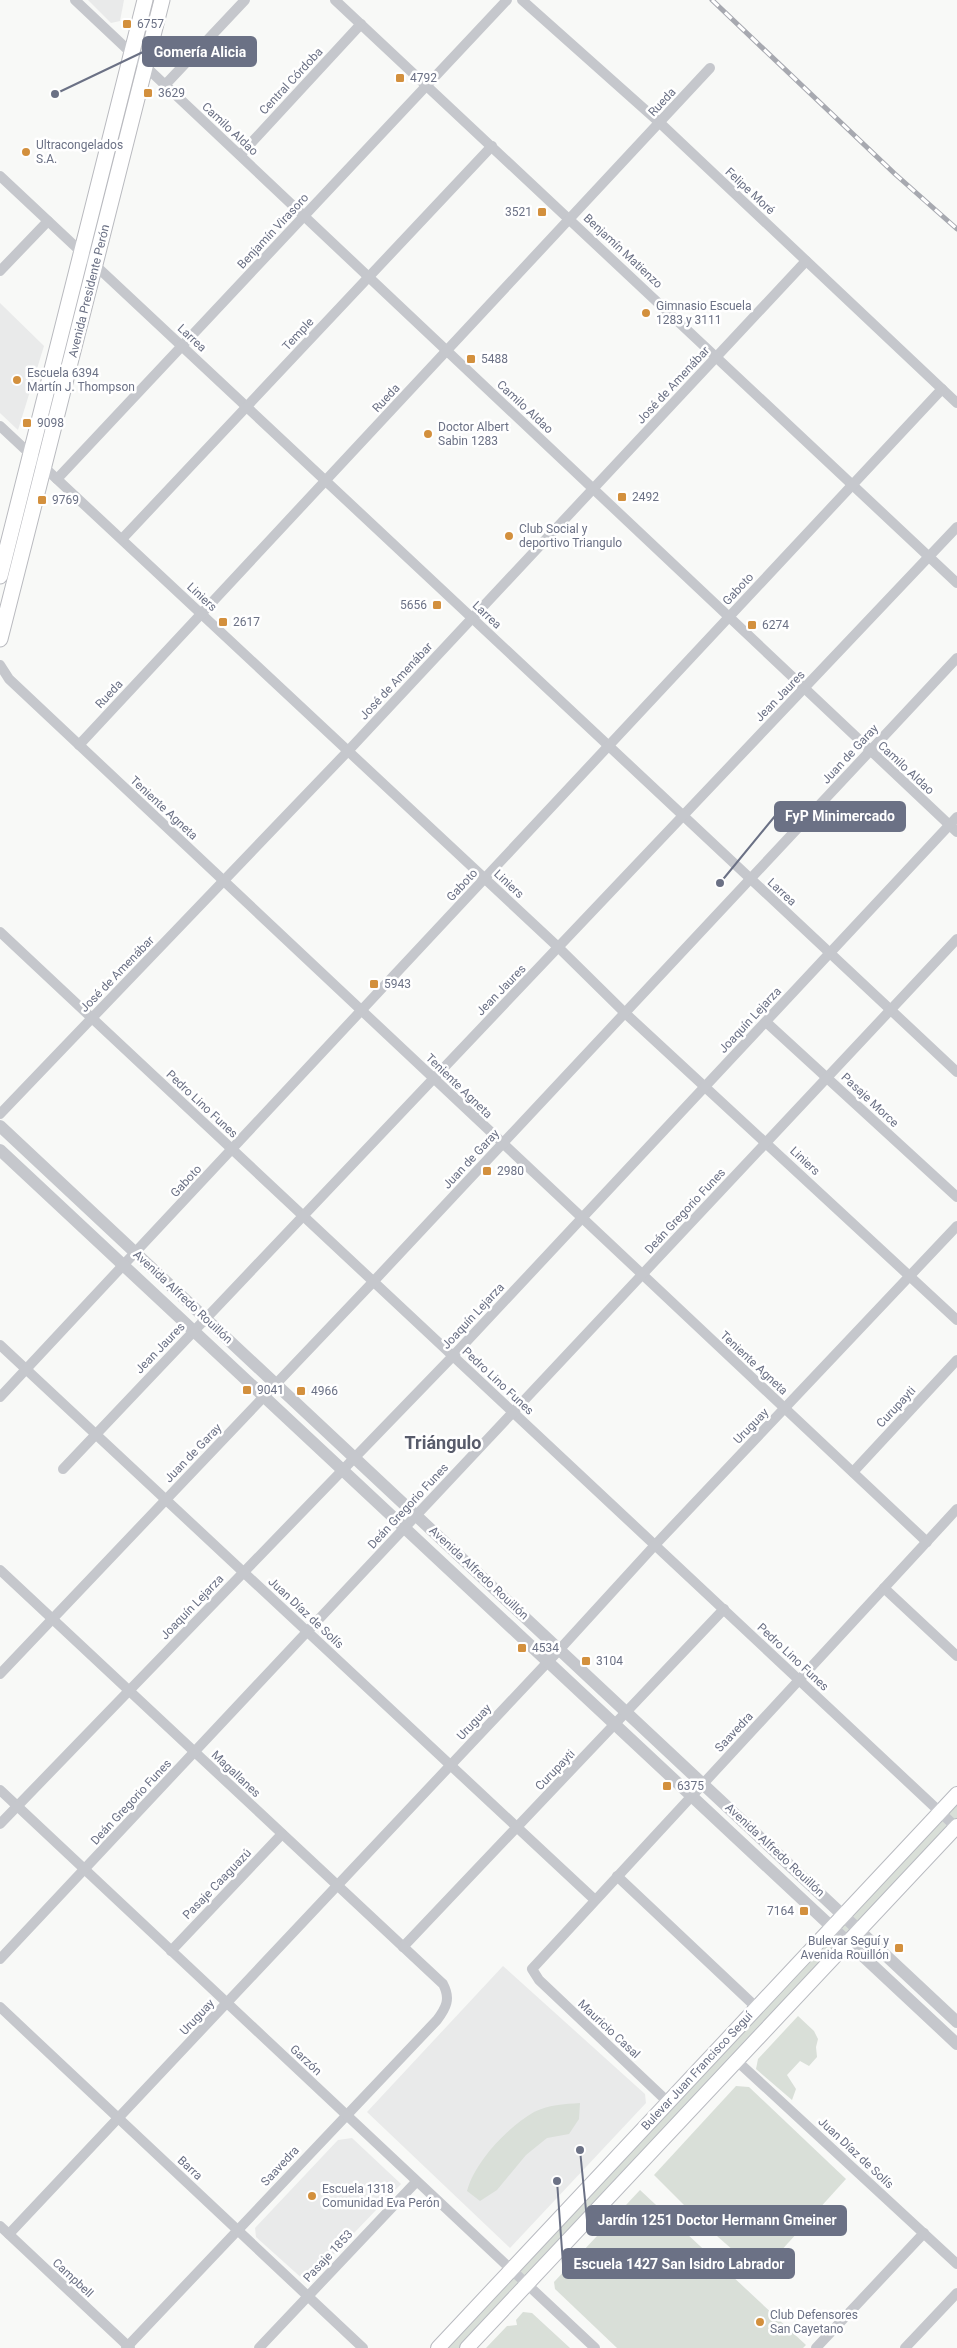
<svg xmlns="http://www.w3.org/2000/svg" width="957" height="2348" font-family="Roboto,sans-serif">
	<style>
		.built { fill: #e9eaea }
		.green { fill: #d9dfd8 }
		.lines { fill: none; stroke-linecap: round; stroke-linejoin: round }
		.secondary-casing { stroke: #b8bac0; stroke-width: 16 }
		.primary-casing { stroke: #b9babf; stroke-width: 17 }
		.minor { stroke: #c5c7cc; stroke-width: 10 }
		.tertiary { stroke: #c5c7cc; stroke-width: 12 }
		.secondary { stroke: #fff; stroke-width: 14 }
		.primary { stroke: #fff; stroke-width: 15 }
		.rail-casing { stroke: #a7a9b0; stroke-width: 5 }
		.rail { stroke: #fff; stroke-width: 3; stroke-dasharray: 9; stroke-linecap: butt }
		.poi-dot { fill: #d3903d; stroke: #fff; stroke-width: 2 }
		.labels { text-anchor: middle; stroke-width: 5; stroke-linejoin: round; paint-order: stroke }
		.poi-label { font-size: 12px; fill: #6b7185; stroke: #fff; text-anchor: start }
		.street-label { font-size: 12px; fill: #6b7185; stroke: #fff }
		.district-label { font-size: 18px; font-weight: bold; fill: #585c6b; stroke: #fff }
		.leader { fill: none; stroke: #6b7185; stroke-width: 2 }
		.callout-dot { fill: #6b7185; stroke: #fff; stroke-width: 2 }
		.callout { fill: #6b7185; stroke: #6b7185; stroke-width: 2 }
		.callout-label { font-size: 14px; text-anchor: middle; font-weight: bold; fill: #fff }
	</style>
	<rect width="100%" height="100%" fill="#f8f9f7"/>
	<!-- built -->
	<g class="built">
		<path d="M88,0H124L120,21L111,23Z"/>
		<path d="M0,303L44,346L18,430L0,413Z"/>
		<path d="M503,1966L645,2094L646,2103L510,2248L367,2112Z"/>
		<path d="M352,2138L401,2184L307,2282L305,2281L256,2237L255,2228L338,2140Z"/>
	</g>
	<!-- green -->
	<g class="green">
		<path d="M957,1794V1826L467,2348H438Z"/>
		<path d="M798,2016L814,2031L818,2039L816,2047L817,2057L809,2066L800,2061L787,2075L796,2089L792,2100L756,2069L758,2059Z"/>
		<path d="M736,2086L749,2087L846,2179L760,2274L700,2221L654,2175Z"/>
		<path d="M580,2103L579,2119L569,2134L547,2138L526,2155L497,2190L480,2201L467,2191C475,2161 508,2127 534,2112C548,2105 564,2104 580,2103Z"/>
		<path d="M640,2190L806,2345L803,2348H617L555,2289L554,2282Z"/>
		<path d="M523,2312L532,2313L570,2348H486L507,2326L517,2325L516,2320Z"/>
	</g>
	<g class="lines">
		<defs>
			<g id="secondary">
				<path d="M438,2348L957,1794"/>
				<path d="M467,2348L957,1826"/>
			</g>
			<g id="primary">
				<path d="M0,576L145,0"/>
				<path d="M0,639L162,0"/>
			</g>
		</defs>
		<!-- secondary casing -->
		<use href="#secondary" class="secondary-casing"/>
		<!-- primary casing -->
		<use href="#primary" class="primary-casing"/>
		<!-- minor -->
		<g class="minor">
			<path d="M75,0L957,832"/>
			<path d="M335,0L957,583"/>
			<path d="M522,0L660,123L957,403"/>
			<path d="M165,85L245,0"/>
			<path d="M240,155L361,24"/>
			<path d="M0,176L957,1072"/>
			<path d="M0,271L48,221"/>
			<path d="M0,426L558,947L625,1013L957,1320"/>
			<path d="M57,479L507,0"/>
			<path d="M122,539L492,146"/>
			<path d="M0,665L9,679L927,1542"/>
			<path d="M79,745L710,68"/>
			<path d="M0,932L956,1827"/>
			<path d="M766,1022L957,1197"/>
			<path d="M0,1114L348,751L806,261"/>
			<path d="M0,1345L595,1900"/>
			<path d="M0,1397L942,389"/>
			<path d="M63,1469L957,527"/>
			<path d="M853,1472L957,1360"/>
			<path d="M0,1570L443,1984C451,1999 446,2008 437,2020L126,2348"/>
			<path d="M884,1588L957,1656"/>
			<path d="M0,1674L373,1282L957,658"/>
			<path d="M0,1790L595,2348"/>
			<path d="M0,1824L453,1356L957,817"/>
			<path d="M617,1876L757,2008"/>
			<path d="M403,1947L724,1609"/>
			<path d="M171,1951L282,1834"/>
			<path d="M0,1959L957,939"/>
			<path d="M0,2007L363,2348"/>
			<path d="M737,2061L957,2264"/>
			<path d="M668,2102L539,1980L532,1969L957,1509"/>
			<path d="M0,2226L130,2348"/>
			<path d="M9,2234L560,1649L655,1545L957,1226"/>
			<path d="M259,2348L416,2182"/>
			<path d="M816,2348L924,2233"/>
			<path d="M905,2348L957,2293"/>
		</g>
		<!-- tertiary -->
		<g class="tertiary">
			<path d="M0,1126L957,2022"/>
			<path d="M0,1150L957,2044"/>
		</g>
		<!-- secondary -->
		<use href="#secondary" class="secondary"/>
		<!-- primary -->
		<use href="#primary" class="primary"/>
		<defs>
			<path id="rail" d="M712,0L895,174L957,229"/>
		</defs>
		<!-- rail casing -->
		<use href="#rail" class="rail-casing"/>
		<!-- rail -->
		<use href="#rail" class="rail"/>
	</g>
	<!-- markers -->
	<g class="poi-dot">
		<rect x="122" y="19" width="10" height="10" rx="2.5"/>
		<rect x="395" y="73" width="10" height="10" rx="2.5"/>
		<rect x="143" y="88" width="10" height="10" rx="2.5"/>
		<circle cx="26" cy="152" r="5"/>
		<rect x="537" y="207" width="10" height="10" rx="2.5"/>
		<circle cx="646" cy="313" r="5"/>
		<rect x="466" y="354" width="10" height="10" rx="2.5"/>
		<circle cx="17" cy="380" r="5"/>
		<rect x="22" y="418" width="10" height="10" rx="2.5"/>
		<circle cx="428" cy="434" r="5"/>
		<rect x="617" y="492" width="10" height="10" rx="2.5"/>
		<rect x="37" y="495" width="10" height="10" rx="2.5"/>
		<circle cx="509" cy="536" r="5"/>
		<rect x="432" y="600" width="10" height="10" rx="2.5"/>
		<rect x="218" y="617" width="10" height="10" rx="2.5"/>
		<rect x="747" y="620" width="10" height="10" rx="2.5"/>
		<rect x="369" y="979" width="10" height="10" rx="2.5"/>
		<rect x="482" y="1166" width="10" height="10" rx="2.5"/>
		<rect x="242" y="1385" width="10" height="10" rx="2.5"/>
		<rect x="296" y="1386" width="10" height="10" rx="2.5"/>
		<rect x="517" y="1643" width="10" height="10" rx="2.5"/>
		<rect x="581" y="1656" width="10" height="10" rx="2.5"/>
		<rect x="662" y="1781" width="10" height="10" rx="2.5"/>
		<rect x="799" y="1906" width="10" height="10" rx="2.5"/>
		<rect x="894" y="1943" width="10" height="10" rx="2.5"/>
		<circle cx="312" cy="2196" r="5"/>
		<circle cx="760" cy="2322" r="5"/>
	</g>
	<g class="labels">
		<!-- poi labels -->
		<g class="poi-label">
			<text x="137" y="28">6757</text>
			<text x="410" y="82">4792</text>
			<text x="158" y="97">3629</text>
			<text x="36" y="149">Ultracongelados<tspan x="36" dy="14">S.A.</tspan></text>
			<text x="532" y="216" text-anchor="end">3521</text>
			<text x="656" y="310">Gimnasio Escuela<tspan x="656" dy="14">1283 y 3111</tspan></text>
			<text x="481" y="363">5488</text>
			<text x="27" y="377">Escuela 6394<tspan x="27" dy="14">Martín J. Thompson</tspan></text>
			<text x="37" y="427">9098</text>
			<text x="438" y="431">Doctor Albert<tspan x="438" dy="14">Sabin 1283</tspan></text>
			<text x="632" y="501">2492</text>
			<text x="52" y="504">9769</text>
			<text x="519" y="533">Club Social y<tspan x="519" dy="14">deportivo Triangulo</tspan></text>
			<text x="427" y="609" text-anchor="end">5656</text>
			<text x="233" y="626">2617</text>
			<text x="762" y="629">6274</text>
			<text x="384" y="988">5943</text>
			<text x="497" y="1175">2980</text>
			<text x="257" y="1394">9041</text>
			<text x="311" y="1395">4966</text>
			<text x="532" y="1652">4534</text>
			<text x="596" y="1665">3104</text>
			<text x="677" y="1790">6375</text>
			<text x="794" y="1915" text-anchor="end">7164</text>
			<text x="889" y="1945" text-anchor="end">Bulevar Seguí y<tspan x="889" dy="14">Avenida Rouillón</tspan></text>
			<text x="322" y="2193">Escuela 1318<tspan x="322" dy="14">Comunidad Eva Perón</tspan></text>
			<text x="770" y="2319">Club Defensores<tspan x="770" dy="14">San Cayetano</tspan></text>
		</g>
		<!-- street labels -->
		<g class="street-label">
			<text transform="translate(291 81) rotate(-47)" y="4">Central Córdoba</text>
			<text transform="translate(662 102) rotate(-47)" y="4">Rueda</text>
			<text transform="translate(230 129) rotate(43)" y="4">Camilo Aldao</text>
			<text transform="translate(750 191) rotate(43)" y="4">Felipe Moré</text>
			<text transform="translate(273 231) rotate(-47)" y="4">Benjamín Virasoro</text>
			<text transform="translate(623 251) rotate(43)" y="4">Benjamín Matienzo</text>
			<text transform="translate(89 291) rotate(-76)" y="4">Avenida Presidente Perón</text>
			<text transform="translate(298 334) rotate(-47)" y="4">Temple</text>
			<text transform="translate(192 338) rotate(43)" y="4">Larrea</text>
			<text transform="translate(673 385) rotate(-47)" y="4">José de Amenábar</text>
			<text transform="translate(386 398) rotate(-47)" y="4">Rueda</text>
			<text transform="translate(525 407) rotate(43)" y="4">Camilo Aldao</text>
			<text transform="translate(738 589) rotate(-47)" y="4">Gaboto</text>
			<text transform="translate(202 597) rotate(43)" y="4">Liniers</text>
			<text transform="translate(487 615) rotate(43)" y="4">Larrea</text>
			<text transform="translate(396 681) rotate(-47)" y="4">José de Amenábar</text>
			<text transform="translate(109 694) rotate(-47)" y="4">Rueda</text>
			<text transform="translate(780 696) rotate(-46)" y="4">Jean Jaures</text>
			<text transform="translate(850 754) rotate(-47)" y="4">Juan de Garay</text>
			<text transform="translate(906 768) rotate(43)" y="4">Camilo Aldao</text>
			<text transform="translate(164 808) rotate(43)" y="4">Teniente Agneta</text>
			<text transform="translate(509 884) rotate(43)" y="4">Liniers</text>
			<text transform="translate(462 885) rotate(-47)" y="4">Gaboto</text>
			<text transform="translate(782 892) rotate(43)" y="4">Larrea</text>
			<text transform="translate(117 974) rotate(-46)" y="4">José de Amenábar</text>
			<text transform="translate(501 990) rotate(-46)" y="4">Jean Jaures</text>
			<text transform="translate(750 1020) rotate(-47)" y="4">Joaquín Lejarza</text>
			<text transform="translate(459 1086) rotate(44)" y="4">Teniente Agneta</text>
			<text transform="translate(870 1100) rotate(43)" y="4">Pasaje Morce</text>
			<text transform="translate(202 1104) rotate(43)" y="4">Pedro Lino Funes</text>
			<text transform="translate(471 1159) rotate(-47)" y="4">Juan de Garay</text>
			<text transform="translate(805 1161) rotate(43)" y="4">Liniers</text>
			<text transform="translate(186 1181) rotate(-47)" y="4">Gaboto</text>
			<text transform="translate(685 1211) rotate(-47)" y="4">Deán Gregorio Funes</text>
			<text transform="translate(183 1297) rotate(43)" y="4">Avenida Alfredo Rouillón</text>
			<text transform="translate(473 1316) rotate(-47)" y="4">Joaquín Lejarza</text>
			<text transform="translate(160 1348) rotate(-46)" y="4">Jean Jaures</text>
			<text transform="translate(754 1363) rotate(43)" y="4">Teniente Agneta</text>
			<text transform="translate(498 1381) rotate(43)" y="4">Pedro Lino Funes</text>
			<text transform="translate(896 1407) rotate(-47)" y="4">Curupayti</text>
			<text transform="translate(751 1426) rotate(-46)" y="4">Uruguay</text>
			<text transform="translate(193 1453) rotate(-46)" y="4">Juan de Garay</text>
			<text transform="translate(408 1506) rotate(-47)" y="4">Deán Gregorio Funes</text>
			<text transform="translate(479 1573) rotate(43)" y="4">Avenida Alfredo Rouillón</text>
			<text transform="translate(192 1607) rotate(-46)" y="4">Joaquín Lejarza</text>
			<text transform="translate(306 1613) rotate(43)" y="4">Juan Díaz de Solís</text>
			<text transform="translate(793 1657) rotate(43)" y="4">Pedro Lino Funes</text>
			<text transform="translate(474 1722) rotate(-47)" y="4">Uruguay</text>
			<text transform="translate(734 1732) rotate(-47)" y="4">Saavedra</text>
			<text transform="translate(555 1770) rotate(-46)" y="4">Curupayti</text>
			<text transform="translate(236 1774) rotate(43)" y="4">Magallanes</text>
			<text transform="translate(131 1802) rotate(-47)" y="4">Deán Gregorio Funes</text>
			<text transform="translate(775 1850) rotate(43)" y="4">Avenida Alfredo Rouillón</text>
			<text transform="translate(217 1884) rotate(-46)" y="4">Pasaje Caaguazú</text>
			<text transform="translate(197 2017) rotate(-47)" y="4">Uruguay</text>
			<text transform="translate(609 2029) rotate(43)" y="4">Mauricio Casal</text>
			<text transform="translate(306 2060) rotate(43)" y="4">Garzón</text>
			<text transform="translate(697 2071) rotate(-47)" y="4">Bulevar Juan Francisco Seguí</text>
			<text transform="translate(856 2153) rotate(43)" y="4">Juan Díaz de Solís</text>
			<text transform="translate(280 2166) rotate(-47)" y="4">Saavedra</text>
			<text transform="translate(190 2168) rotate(43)" y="4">Barra</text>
			<text transform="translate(328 2256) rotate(-47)" y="4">Pasaje 1853</text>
			<text transform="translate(73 2278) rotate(43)" y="4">Campbell</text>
		</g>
		<!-- district labels -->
		<g class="district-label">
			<text x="443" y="1449">Triángulo</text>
		</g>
	</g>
	<!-- callouts -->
	<path class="leader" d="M55 94L143 52M720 883L775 816M580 2150L587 2220M557 2181L563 2264"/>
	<g class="callout-dot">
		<circle cx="55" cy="94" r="5"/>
		<circle cx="720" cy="883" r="5"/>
		<circle cx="580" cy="2150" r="5"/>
		<circle cx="557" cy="2181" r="5"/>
	</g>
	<g class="callout">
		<rect x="143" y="37" width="113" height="29" rx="5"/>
		<rect x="775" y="802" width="130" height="29" rx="5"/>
		<rect x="587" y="2206" width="259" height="29" rx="5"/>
		<rect x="563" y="2249" width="231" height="29" rx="5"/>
	</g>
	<g class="callout-label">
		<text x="200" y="57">Gomería Alicia</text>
		<text x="840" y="821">FyP Minimercado</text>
		<text x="717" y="2225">Jardín 1251 Doctor Hermann Gmeiner</text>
		<text x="679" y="2269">Escuela 1427 San Isidro Labrador</text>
	</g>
</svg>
